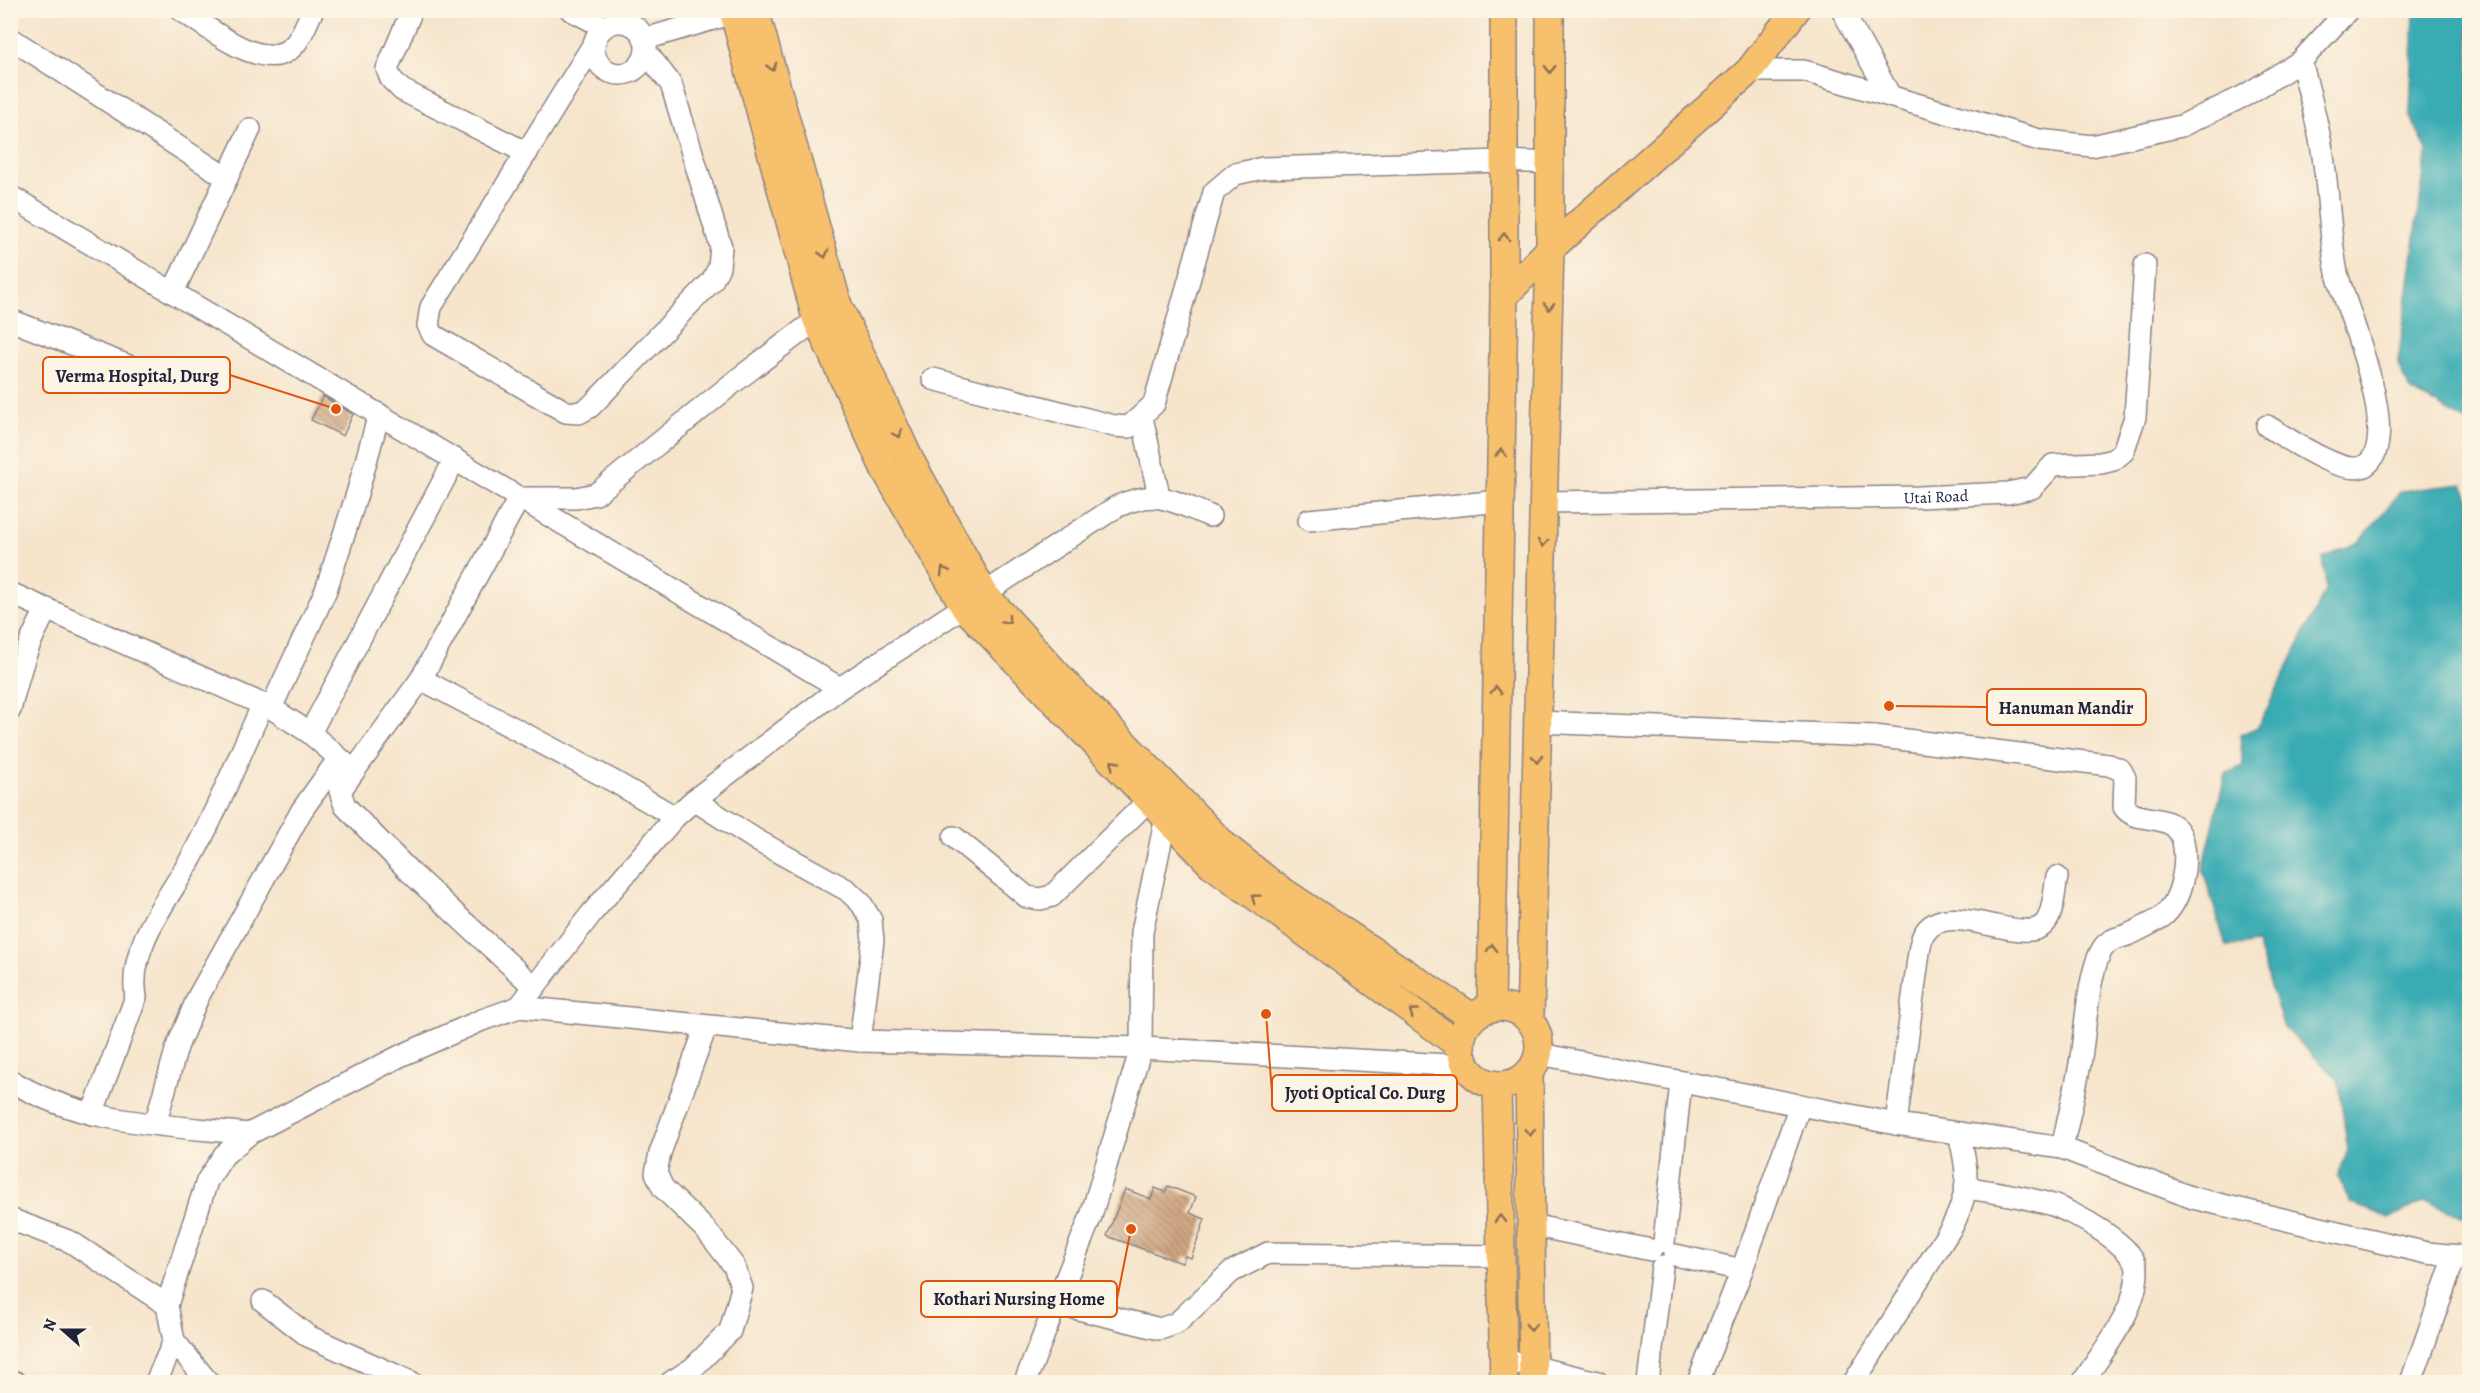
<svg xmlns="http://www.w3.org/2000/svg" width="2480" height="1393" font-family="Alegreya,serif">
	<style>
		.water { fill: #39abb3; stroke: #2e6677; stroke-width: 1.5 }
		.building { fill: url(#building-back-hatch) }
		.lines { fill: none; stroke-linecap: round; stroke-linejoin: round }
		.minor-casing { stroke: #8c8383; stroke-width: 24 }
		.major-casing { stroke: #8c8383; stroke-width: 30 }
		.minor { stroke: #fff; stroke-width: 21 }
		.major { stroke: #f7c06c; stroke-width: 27 }
		.oneway { stroke: #8c7154 }
		.labels { text-anchor: middle; stroke-width: 4.5; stroke-linejoin: round; paint-order: stroke }
		.street-label { font-size: 16px; fill: #22223b; stroke: #fcf5e5 }
		.leader { fill: none; stroke: #de560e; stroke-width: 2 }
		.callout-dot { fill: #de560e; stroke: #fcf5e5; stroke-width: 2 }
		.callout { fill: #fcf5e5; stroke: #de560e; stroke-width: 2 }
		.callout-label { font-size: 18px; text-anchor: middle; font-weight: bold; fill: #22223b }
	</style>
	<defs>
		<pattern id="building-back-hatch" width="6" height="6" patternUnits="userSpaceOnUse" patternTransform="scale(1.5)"><rect width="6" height="6" fill="#d0a682"/><path d="M-1 5l2 2M0 0l6 6M5-1l2 2" fill="none" stroke="#a8876c"/></pattern>
	</defs>
	<rect width="100%" height="100%" fill="#fcf5e5"/>
	<filter id="ink" filterUnits="userSpaceOnUse"><feTurbulence type="fractalNoise" baseFrequency=".0167" numOctaves="2"/><feDisplacementMap in="SourceGraphic" scale="12" xChannelSelector="R" yChannelSelector="G"/><feConvolveMatrix kernelMatrix="1 2 1 2 8 2 1 2 1" color-interpolation-filters="sRGB"/></filter>
	<filter id="wash" filterUnits="userSpaceOnUse"><feTurbulence type="fractalNoise" baseFrequency=".008" numOctaves="4" result="noise"/><feDisplacementMap in="SourceGraphic" scale="24" xChannelSelector="R" yChannelSelector="G"/><feGaussianBlur stdDeviation="1.35" result="paint"/><feColorMatrix in="noise" values="0 0 0 0 0 0 0 0 0 0 0 0 0 0 0 0 0 1.4 0 .05"/><feComposite in="paint" operator="in"/></filter>
	<g filter="url(#wash)">
		<rect width="100%" height="100%" fill="#f6e4cb"/>
		<!-- water -->
		<g class="water">
			<path d="M2414,11H2469V423L2410,390L2398,363L2427,150L2410,115Z"/>
			<path d="M2463,484L2470,500L2469,1219L2425,1201L2389,1218L2350,1203L2338,1176L2348,1150L2338,1079L2284,1028L2257,943L2226,946L2203,870L2225,774L2243,766L2240,735L2258,727L2326,589L2323,558L2359,542L2401,491Z"/>
		</g>
		<g id="blocks">
			<!-- building -->
			<g class="building">
				<path d="M323,396L353,414L343,436L311,420Z"/>
				<path d="M1168,1186L1196,1197L1190,1213L1205,1219L1191,1258L1185,1256L1182,1263L1107,1236L1125,1189L1151,1199L1155,1188L1165,1192Z"/>
			</g>
		</g>
	</g>
	<g filter="url(#ink)">
		<use href="#blocks" fill-opacity="0" stroke="#8c8383" stroke-width="1.5"/>
		<g class="lines">
			<defs>
				<g id="minor">
					<path d="M181,10C208,27 267,78 295,44C303,35 307,21 313,10"/>
					<path d="M412,10L387,69L391,79L402,90L527,153"/>
					<path d="M571,10L604,27"/>
					<path d="M1842,10L1889,94"/>
					<circle cx="620" cy="48" r="26"/>
					<path d="M10,38L227,178"/>
					<path d="M645,39L744,10"/>
					<path d="M593,45L431,307L428,325L433,335L566,412L579,413L590,407L712,281L719,267L721,247L671,84L646,52"/>
					<path d="M1749,71H1804L2039,140L2092,146L2181,126L2244,96L2301,61L2348,10"/>
					<path d="M10,196L840,688"/>
					<path d="M173,292L250,129"/>
					<path d="M10,320L162,379"/>
					<path d="M933,379L1114,426L1129,427L1154,404L1214,192L1235,174L1263,168L1504,161L1551,163"/>
					<path d="M1142,417L1159,496"/>
					<path d="M2267,426C2286,437 2345,479 2366,465C2404,438 2345,308 2337,273C2329,233 2329,191 2322,150C2317,120 2309,91 2301,61"/>
					<path id="s1" d="M1544,502L1919,497L2008,493L2032,488L2053,465L2101,463L2113,460L2123,452L2135,417L2145,265"/>
					<path d="M1309,520L1500,501"/>
					<path d="M10,593L271,708L310,733L354,771L340,791L345,806L409,871L534,987"/>
					<path d="M421,679L615,782L675,817"/>
					<path d="M271,708L326,590L357,494L379,414"/>
					<path d="M10,710C21,667 25,648 47,609"/>
					<path d="M1538,722L1874,736L2109,765L2121,770L2125,778L2124,807C2136,826 2175,809 2183,841C2188,864 2182,901 2162,917C2153,923 2140,929 2130,934C2120,938 2110,938 2103,948C2088,970 2085,1036 2080,1064C2075,1092 2068,1120 2062,1148"/>
					<path d="M310,733L455,459"/>
					<path d="M354,771L421,679L519,498H576L596,494L738,379L828,311"/>
					<path d="M694,800L758,841L847,890L861,903L871,920L873,941L860,1041"/>
					<path d="M954,837L1027,897L1040,899L1052,896L1160,789"/>
					<path d="M519,1007L591,914L675,817L694,800L840,688L1116,507C1158,488 1169,500 1210,516"/>
					<path d="M1540,1054L1896,1124L2062,1148L2193,1198L2427,1253L2470,1257"/>
					<path d="M10,1080C81,1125 168,1125 249,1134"/>
					<path d="M92,1114L136,997C127,945 170,898 193,855C219,806 240,754 263,704"/>
					<path d="M155,1124L177,1047L198,997L302,810L339,758"/>
					<path d="M1896,1124L1919,952C1920,946 1921,939 1924,934C1946,895 2026,950 2046,922C2054,911 2054,891 2057,877"/>
					<path d="M1967,1188C1995,1192 2022,1196 2049,1204C2071,1210 2138,1247 2137,1271C2137,1311 2103,1350 2083,1382"/>
					<path d="M10,1219L71,1242L167,1305"/>
					<path d="M1531,1225L1651,1250"/>
					<path d="M1664,1242L1681,1082"/>
					<path d="M1675,1255L1742,1270"/>
					<path d="M263,1301L308,1336L411,1382"/>
					<path d="M1058,1304L1160,1329L1177,1323L1231,1272L1268,1253L1501,1256"/>
					<path d="M174,1341L208,1382"/>
					<path d="M1502,1359L1597,1382"/>
					<path d="M10,1381L15,1382"/>
					<path d="M156,1382L174,1341L167,1305L207,1181L224,1155L249,1134L400,1056L482,1020L519,1007L860,1041L1141,1048L1466,1066"/>
					<path d="M671,1382L693,1368L730,1331L742,1288L734,1266L706,1230L663,1188L656,1173L660,1153L706,1027"/>
					<path d="M1025,1382L1091,1216L1141,1048L1142,932L1166,817"/>
					<path d="M1648,1382L1662,1267"/>
					<path d="M1698,1382L1742,1270L1800,1105"/>
					<path d="M1854,1382L1953,1225C1971,1188 1968,1172 1959,1133"/>
					<path d="M2411,1382L2455,1256"/>
				</g>
				<g id="major">
					<path d="M733,10L816,318L884,468L965,608L1211,864L1460,1046"/>
					<path d="M755,10L838,305L910,460L985,595L1069,687L1224,845L1272,884L1472,1017"/>
					<path d="M1504,296L1550,249L1749,71L1796,10"/>
					<circle cx="1500" cy="1046" r="39"/>
					<path d="M1491,1007L1504,296V10"/>
					<path d="M1530,1018L1550,249V10"/>
					<path d="M1529,1073L1533,1382"/>
					<path d="M1497,1086L1504,1382"/>
				</g>
			</defs>
			<!-- minor casing -->
			<use href="#minor" class="minor-casing"/>
			<!-- major casing -->
			<use href="#major" class="major-casing"/>
			<!-- minor -->
			<use href="#minor" class="minor"/>
			<!-- major -->
			<use href="#major" class="major"/>
		</g>
		<!-- one-way arrows -->
		<defs><path id="oneway-chevron" d="M-2-3.5L2.5 0L-2 3.5" fill="none" stroke-width="1.6" stroke-linecap="round" stroke-linejoin="round" transform="scale(1.5)"/></defs>
		<g class="oneway">
			<use href="#oneway-chevron" transform="translate(772 67) rotate(74)"/>
			<use href="#oneway-chevron" transform="translate(1550 69) rotate(90)"/>
			<use href="#oneway-chevron" transform="translate(1504 237) rotate(-90)"/>
			<use href="#oneway-chevron" transform="translate(824 254) rotate(74)"/>
			<use href="#oneway-chevron" transform="translate(1549 306) rotate(91)"/>
			<use href="#oneway-chevron" transform="translate(898 434) rotate(65)"/>
			<use href="#oneway-chevron" transform="translate(1501 453) rotate(-89)"/>
			<use href="#oneway-chevron" transform="translate(1543 543) rotate(92)"/>
			<use href="#oneway-chevron" transform="translate(944 571) rotate(-120)"/>
			<use href="#oneway-chevron" transform="translate(1007 620) rotate(47)"/>
			<use href="#oneway-chevron" transform="translate(1496 690) rotate(-89)"/>
			<use href="#oneway-chevron" transform="translate(1537 759) rotate(91)"/>
			<use href="#oneway-chevron" transform="translate(1114 764) rotate(-134)"/>
			<use href="#oneway-chevron" transform="translate(1255 898) rotate(-143)"/>
			<use href="#oneway-chevron" transform="translate(1492 948) rotate(-89)"/>
			<use href="#oneway-chevron" transform="translate(1413 1012) rotate(-144)"/>
			<use href="#oneway-chevron" transform="translate(1530 1132) rotate(89)"/>
			<use href="#oneway-chevron" transform="translate(1500 1219) rotate(-91)"/>
			<use href="#oneway-chevron" transform="translate(1531 1327) rotate(90)"/>
		</g>
	</g>
	<g class="labels">
		<!-- street labels -->
		<g class="street-label">
			<text dy="6" stroke="none"><textPath href="#s1" startOffset="392">Utai Road</textPath></text>
		</g>
	</g>
	<!-- callouts -->
	<path class="leader" d="M336 409L230 375M1889 706L1987 707M1266 1014L1272 1093M1131 1229L1117 1299"/>
	<g class="callout-dot">
		<circle cx="336" cy="409" r="6"/>
		<circle cx="1889" cy="706" r="6"/>
		<circle cx="1266" cy="1014" r="6"/>
		<circle cx="1131" cy="1229" r="6"/>
	</g>
	<g class="callout">
		<rect x="43" y="357" width="187" height="36" rx="6"/>
		<rect x="1987" y="689" width="159" height="36" rx="6"/>
		<rect x="1272" y="1075" width="185" height="36" rx="6"/>
		<rect x="921" y="1281" width="196" height="36" rx="6"/>
	</g>
	<g class="callout-label">
		<text x="137" y="382">Verma Hospital, Durg</text>
		<text x="2066" y="714">Hanuman Mandir</text>
		<text x="1365" y="1099">Jyoti Optical Co. Durg</text>
		<text x="1019" y="1305">Kothari Nursing Home</text>
	</g>
	<!-- margin -->
	<rect width="2480" height="1393" fill="none" stroke="#fcf5e5" stroke-width="36"/>
	<!-- north arrow -->
	<g transform="translate(63 1330) rotate(291)" stroke="#fcf5e5" stroke-width="4.5" paint-order="stroke">
	<path d="M0-4.5L10 22L0 15L-10 22Z" fill="#22223b"/>
	<text y="-9" font-size="16" font-weight="bold" text-anchor="middle" fill="#22223b">N</text>
	</g>
</svg>
